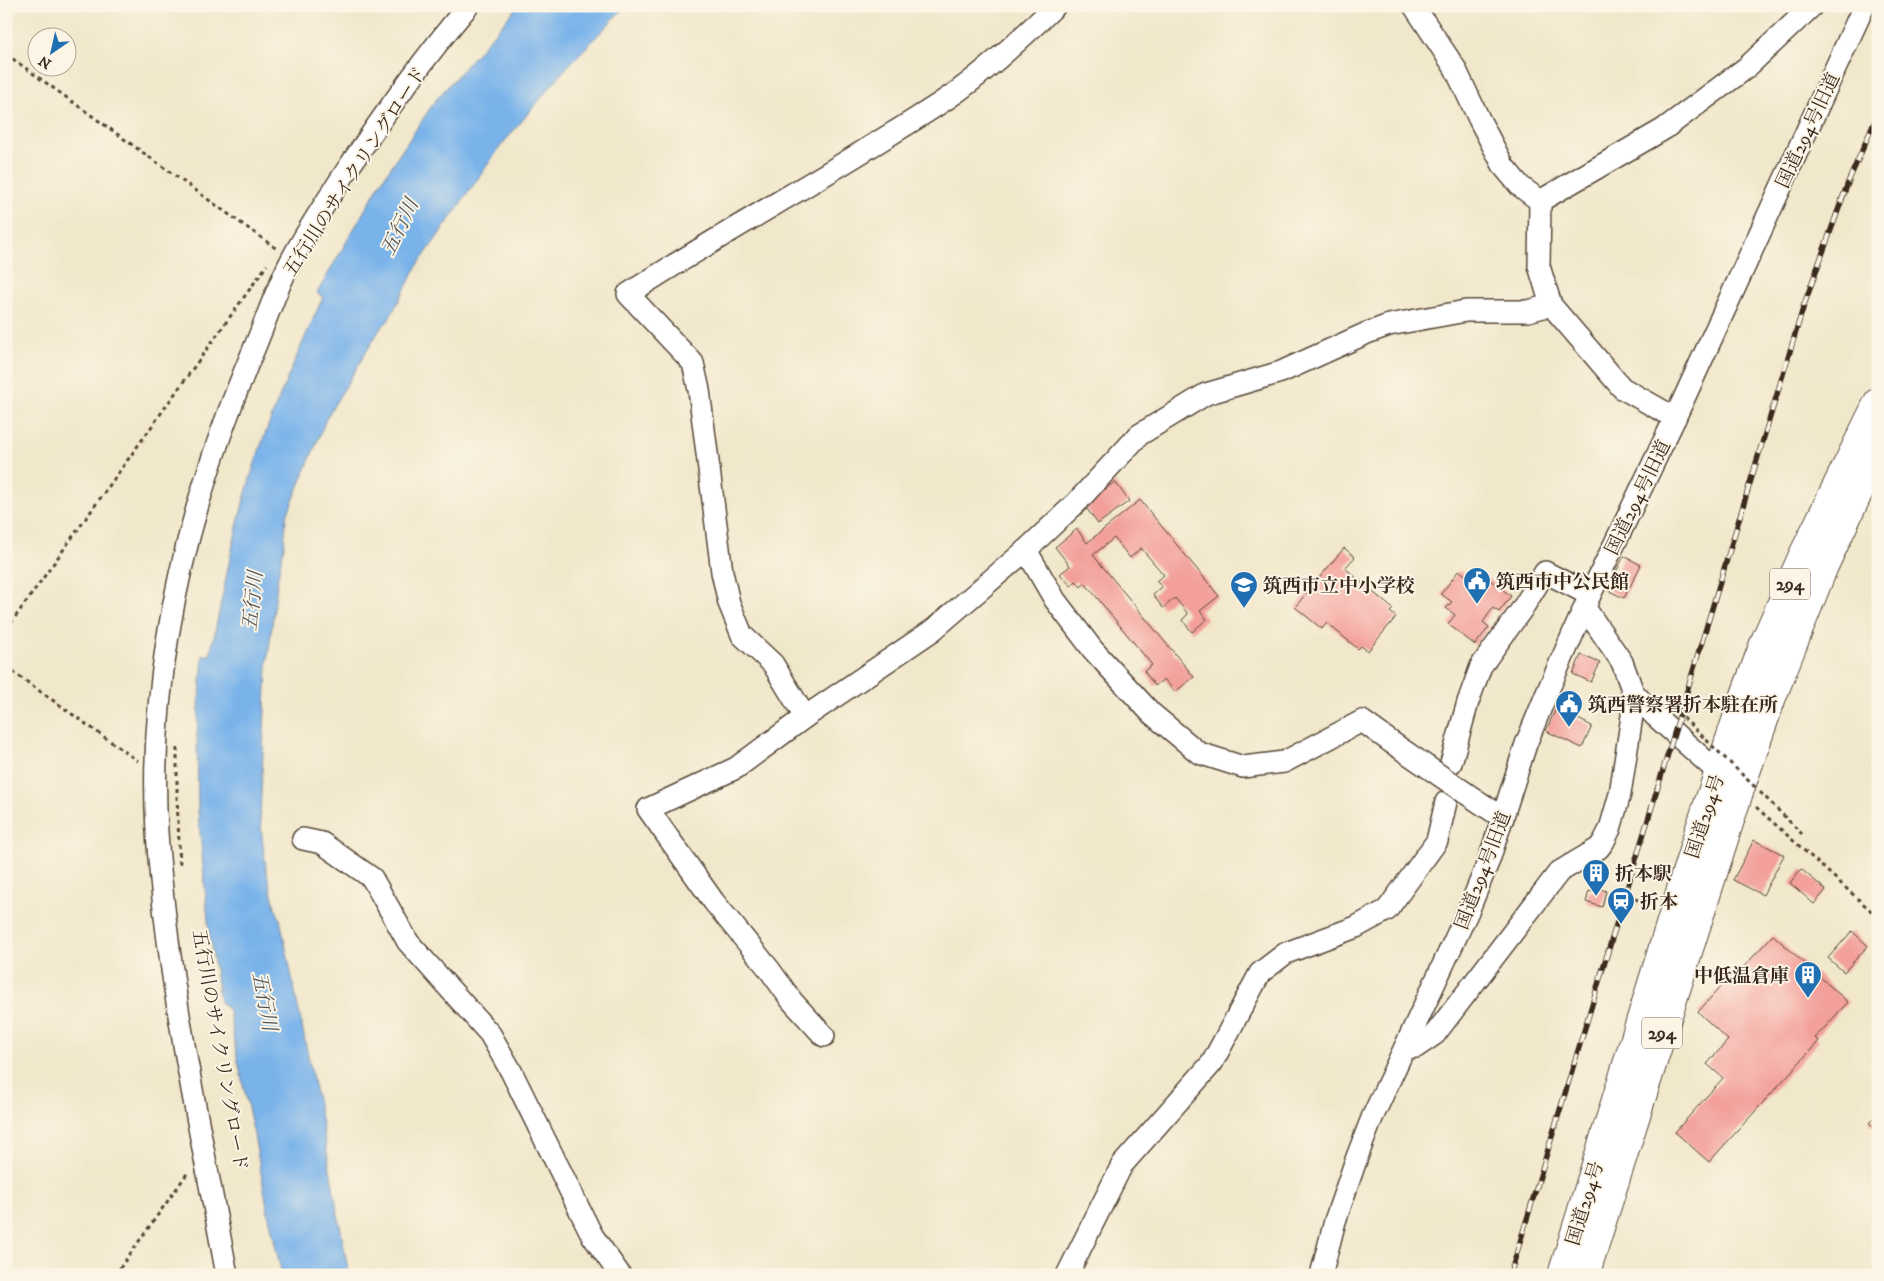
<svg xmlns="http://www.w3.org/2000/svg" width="1884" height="1281" font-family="'IM FELL DW Pica','Noto Serif JP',serif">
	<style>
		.water { fill: #79b3ea; stroke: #5a6e84 }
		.building { fill: #f3a09b }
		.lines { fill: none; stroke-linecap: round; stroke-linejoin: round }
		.minor-casing { stroke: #564638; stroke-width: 24 }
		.highway-casing { stroke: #564638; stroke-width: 30 }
		.path { stroke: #564638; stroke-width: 3; stroke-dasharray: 4 4; stroke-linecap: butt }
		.minor { stroke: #fff; stroke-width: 21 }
		.highway { stroke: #fff; stroke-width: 28 }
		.rail-casing { stroke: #3b2a1e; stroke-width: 5.5 }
		.rail { stroke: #fcf5e5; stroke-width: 4; stroke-dasharray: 11; stroke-linecap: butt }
		.minor-bridge-casing { stroke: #564638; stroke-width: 24; stroke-linecap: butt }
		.path-bridge { stroke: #564638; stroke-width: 3; stroke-dasharray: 4 4; stroke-linecap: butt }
		.minor-bridge { stroke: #fff; stroke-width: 21 }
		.labels { text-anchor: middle; stroke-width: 4; stroke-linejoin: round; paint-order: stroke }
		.shield { fill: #fcf5e5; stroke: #75675a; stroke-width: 1 }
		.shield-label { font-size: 18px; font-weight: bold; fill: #3b2a1e }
		.street-label { font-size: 19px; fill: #3b2a1e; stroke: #fcf5e5 }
		.poi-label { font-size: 19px; font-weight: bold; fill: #3b2a1e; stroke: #fcf5e5; text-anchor: start }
		.water-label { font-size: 20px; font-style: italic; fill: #4e535b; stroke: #fcf5e5 }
	</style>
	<rect width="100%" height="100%" fill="#fcf5e5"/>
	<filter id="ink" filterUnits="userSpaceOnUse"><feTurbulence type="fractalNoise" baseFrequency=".02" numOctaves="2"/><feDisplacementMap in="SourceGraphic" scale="10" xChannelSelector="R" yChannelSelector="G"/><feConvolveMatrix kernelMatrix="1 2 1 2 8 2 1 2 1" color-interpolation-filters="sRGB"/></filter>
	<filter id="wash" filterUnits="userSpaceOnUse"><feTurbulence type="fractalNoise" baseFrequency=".0096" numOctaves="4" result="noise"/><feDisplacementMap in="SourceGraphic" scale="20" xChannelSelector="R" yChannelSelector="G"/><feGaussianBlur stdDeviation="1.12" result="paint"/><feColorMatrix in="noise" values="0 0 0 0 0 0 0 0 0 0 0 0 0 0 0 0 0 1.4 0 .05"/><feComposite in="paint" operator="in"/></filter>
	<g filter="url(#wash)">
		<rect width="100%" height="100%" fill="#f1e7cb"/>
		<!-- water -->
		<path class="water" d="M518,6H626L567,67L500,147L417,266L388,321L380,329L327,417L286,518L284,547L278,576L267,666L260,818L266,869L275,907L280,919L321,1119L349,1275H282L269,1217L254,1135L236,1052L229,1010L220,1002L209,932L198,811L197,734L203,655H210C221,605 230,553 243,503C262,432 293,364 323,297L317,293L381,182L435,101Z"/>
		<g id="blocks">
			<!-- building -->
			<g class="building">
				<path d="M1115,482L1129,501L1098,524L1084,505Z"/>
				<path d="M1140,500L1219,596L1200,611L1207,619L1192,632L1182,620L1188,614L1175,598L1163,608L1153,595L1162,587L1156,581L1164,575L1141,548L1130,558L1114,538L1093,555L1194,677L1175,692L1164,679L1155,686L1144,671L1152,665L1085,583L1081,587L1076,581L1071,586L1060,574L1070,566L1055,547L1077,529L1087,543Z"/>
				<path d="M1344,548L1355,557L1345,568L1393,609L1390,612L1396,617L1368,651L1361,646L1358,649L1327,623L1322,629L1295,607Z"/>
				<path d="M1624,556L1641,565L1624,598L1607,590Z"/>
				<path d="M1476,569L1511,596L1499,612L1493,608L1483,622L1489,627L1475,645L1448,624L1455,615L1446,608L1452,602L1441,594L1459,570L1469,578Z"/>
				<path d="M1581,655L1600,663L1591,682L1573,674Z"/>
				<path d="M1556,708L1592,726L1582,748L1546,731Z"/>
				<path d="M1754,840L1784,855L1763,895L1733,880Z"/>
				<path d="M1801,869L1826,890L1814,904L1790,883Z"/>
				<path d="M1595,887L1606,891L1602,907L1586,902L1589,891L1593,892Z"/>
				<path d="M1852,931L1868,946L1844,972L1828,958Z"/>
				<path d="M1773,935L1848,1002L1815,1038L1819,1041L1709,1162L1675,1132L1723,1078L1707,1064L1728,1040L1698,1012L1737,968L1740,971Z"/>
				<path d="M1878,1113V1131L1869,1123Z"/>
			</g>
		</g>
	</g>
	<g filter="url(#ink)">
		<use href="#blocks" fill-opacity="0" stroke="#564638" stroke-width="1"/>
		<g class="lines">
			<defs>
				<g id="minor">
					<path d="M1414,6L1455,68L1479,119L1504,167L1520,186L1540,201"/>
					<path d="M1540,201L1664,129L1746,68L1812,6"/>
					<path d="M1540,201L1539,266L1551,305L1622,388L1675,418"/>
					<path d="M1026,550L1055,600L1093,650L1151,713L1199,753L1243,767L1284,762L1362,721L1391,742"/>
					<path d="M1585,608L1622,662L1633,692L1654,715L1728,781"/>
					<path d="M805,717L773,664L742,635L729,603L722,572L699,390L693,363L628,294C705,244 784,200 862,152C894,132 927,113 958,91C992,66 1024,36 1055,6"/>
					<path d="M1451,763L1468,702L1481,666L1522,609L1545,572L1590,595"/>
					<path d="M1464,792L1503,818"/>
					<path d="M303,839L322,843L372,878L408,942L490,1034L511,1071L592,1235L620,1275"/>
					<path d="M824,1036L792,1001L769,969L714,902L648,809L736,768L805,717L933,630L1026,550L1076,503L1139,435L1206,394L1281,372L1367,333L1389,325L1466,311H1528L1551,305"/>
					<path d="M1406,1048L1416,1047L1435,1034L1559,872L1599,848L1604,841L1610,829L1620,794L1632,716L1633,692"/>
					<path d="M227,1275C200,1128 167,981 157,832C147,664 190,498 256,344C268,315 278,284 293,257C308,229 326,202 343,176C382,117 422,60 468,6"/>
					<path d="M1067,1275L1122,1165L1212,1063L1260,973L1286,953L1356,927L1387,910L1437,841L1446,802"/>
					<path d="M1321,1275L1335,1221L1357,1157L1372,1118L1469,909L1489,860L1526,744L1546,695L1590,595L1675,418L1864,6"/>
				</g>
				<g id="highway">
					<path d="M1562,1275L1699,831L1742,703L1765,641L1803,555L1878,402"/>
					<path d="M1585,1275L1739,792L1772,697L1824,566L1878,451"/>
				</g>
			</defs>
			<!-- minor casing -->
			<use href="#minor" class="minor-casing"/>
			<!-- highway casing -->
			<use href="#highway" class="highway-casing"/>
			<!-- path -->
			<g class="path">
				<path d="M6,54L277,249"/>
				<path d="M6,630L267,265"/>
				<path d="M6,667L138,761"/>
				<path d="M177,748V797L180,867"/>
				<path d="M1760,792L1802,834"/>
				<path d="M1756,807L1878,917"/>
				<path d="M1615,897L1616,893L1638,900"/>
				<path d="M115,1275L189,1171"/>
			</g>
			<!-- minor -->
			<use href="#minor" class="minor"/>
			<!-- highway -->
			<use href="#highway" class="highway"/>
			<defs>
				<path id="rail" d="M1510,1275L1804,305L1849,180L1878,114"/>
			</defs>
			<!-- rail casing -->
			<use href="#rail" class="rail-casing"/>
			<!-- rail -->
			<use href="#rail" class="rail"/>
			<defs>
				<path id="minor-bridge" d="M1391,742L1464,792"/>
			</defs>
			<!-- minor-bridge casing -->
			<use href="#minor-bridge" class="minor-bridge-casing"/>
			<!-- path-bridge -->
			<path class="path-bridge" d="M1666,701L1756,788"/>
			<!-- minor-bridge -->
			<use href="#minor-bridge" class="minor-bridge"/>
		</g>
	</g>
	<!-- icons -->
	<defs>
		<symbol id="civic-pin" viewBox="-11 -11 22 30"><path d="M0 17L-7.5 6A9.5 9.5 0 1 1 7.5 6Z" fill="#1f6fb2" stroke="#fcf5e5"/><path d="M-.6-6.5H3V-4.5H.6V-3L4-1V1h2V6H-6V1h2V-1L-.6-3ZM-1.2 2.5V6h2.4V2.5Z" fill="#fff"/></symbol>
		<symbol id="school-pin" viewBox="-11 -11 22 30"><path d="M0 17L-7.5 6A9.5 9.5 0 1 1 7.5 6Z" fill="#1f6fb2" stroke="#fcf5e5"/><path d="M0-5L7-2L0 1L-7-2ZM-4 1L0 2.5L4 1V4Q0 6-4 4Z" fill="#fff"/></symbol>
		<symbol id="building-pin" viewBox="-11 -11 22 30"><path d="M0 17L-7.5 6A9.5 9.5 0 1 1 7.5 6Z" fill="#1f6fb2" stroke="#fcf5e5"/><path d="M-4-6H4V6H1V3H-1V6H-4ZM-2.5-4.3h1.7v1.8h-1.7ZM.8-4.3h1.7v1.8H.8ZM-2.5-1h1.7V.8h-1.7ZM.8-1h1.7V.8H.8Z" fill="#fff"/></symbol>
		<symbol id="station-pin" viewBox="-11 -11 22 30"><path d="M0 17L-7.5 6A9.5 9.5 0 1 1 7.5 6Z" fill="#1f6fb2" stroke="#fcf5e5"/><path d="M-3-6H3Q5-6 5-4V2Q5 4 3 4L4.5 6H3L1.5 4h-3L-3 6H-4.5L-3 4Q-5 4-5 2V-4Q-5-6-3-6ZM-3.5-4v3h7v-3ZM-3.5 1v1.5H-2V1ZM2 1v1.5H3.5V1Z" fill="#fff"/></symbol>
	</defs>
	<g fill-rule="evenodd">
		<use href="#civic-pin" x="1461" y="565" width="32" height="43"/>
		<use href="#school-pin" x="1228" y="569" width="32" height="43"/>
		<use href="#civic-pin" x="1553" y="688" width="32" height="43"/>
		<use href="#building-pin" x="1580" y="857" width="32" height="43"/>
		<use href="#station-pin" x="1605" y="885" width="32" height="43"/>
		<use href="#building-pin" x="1792" y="959" width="32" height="43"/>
	</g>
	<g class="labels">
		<!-- shield labels -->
		<g class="shield">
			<rect x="1770" y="568.5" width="40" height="31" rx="4"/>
			<rect x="1642" y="1017.5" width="40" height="31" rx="4"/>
		</g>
		<g class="shield-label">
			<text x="1790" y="590">294</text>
			<text x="1662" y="1039">294</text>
		</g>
		<!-- street labels -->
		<g class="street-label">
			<text transform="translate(1807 130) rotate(-65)" y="7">国道294号旧道</text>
			<text transform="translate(354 171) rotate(-57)" y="7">五行川のサイクリングロード</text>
			<text transform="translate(1637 497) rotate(-64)" y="7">国道294号旧道</text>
			<text transform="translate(1704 816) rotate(-72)" y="7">国道294号</text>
			<text transform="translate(1482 870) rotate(-69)" y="7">国道294号旧道</text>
			<text transform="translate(221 1050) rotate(80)" y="7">五行川のサイクリングロード</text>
			<text transform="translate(1584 1203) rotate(-73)" y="7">国道294号</text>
		</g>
		<!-- poi labels -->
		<g class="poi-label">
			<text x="1496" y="588">筑西市中公民館</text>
			<text x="1263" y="592">筑西市立中小学校</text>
			<text x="1588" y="711">筑西警察署折本駐在所</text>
			<text x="1615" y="880">折本駅</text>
			<text x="1640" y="908">折本</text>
			<text x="1789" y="982" text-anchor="end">中低温倉庫</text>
		</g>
		<!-- water labels -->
		<g class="water-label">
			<text transform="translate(399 227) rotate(-64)" y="7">五行川</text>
			<text transform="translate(252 601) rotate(-84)" y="7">五行川</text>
			<text transform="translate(265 1001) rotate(79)" y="7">五行川</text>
		</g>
	</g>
	<!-- margin -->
	<rect width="1884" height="1281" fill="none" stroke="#fcf5e5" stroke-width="25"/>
	<!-- north arrow -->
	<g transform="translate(52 52) rotate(214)"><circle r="24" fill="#fcf5e5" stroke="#afa495"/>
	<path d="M0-4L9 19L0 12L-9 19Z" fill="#1f6fb2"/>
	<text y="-8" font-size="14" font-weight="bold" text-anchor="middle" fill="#3b2a1e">N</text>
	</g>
</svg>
